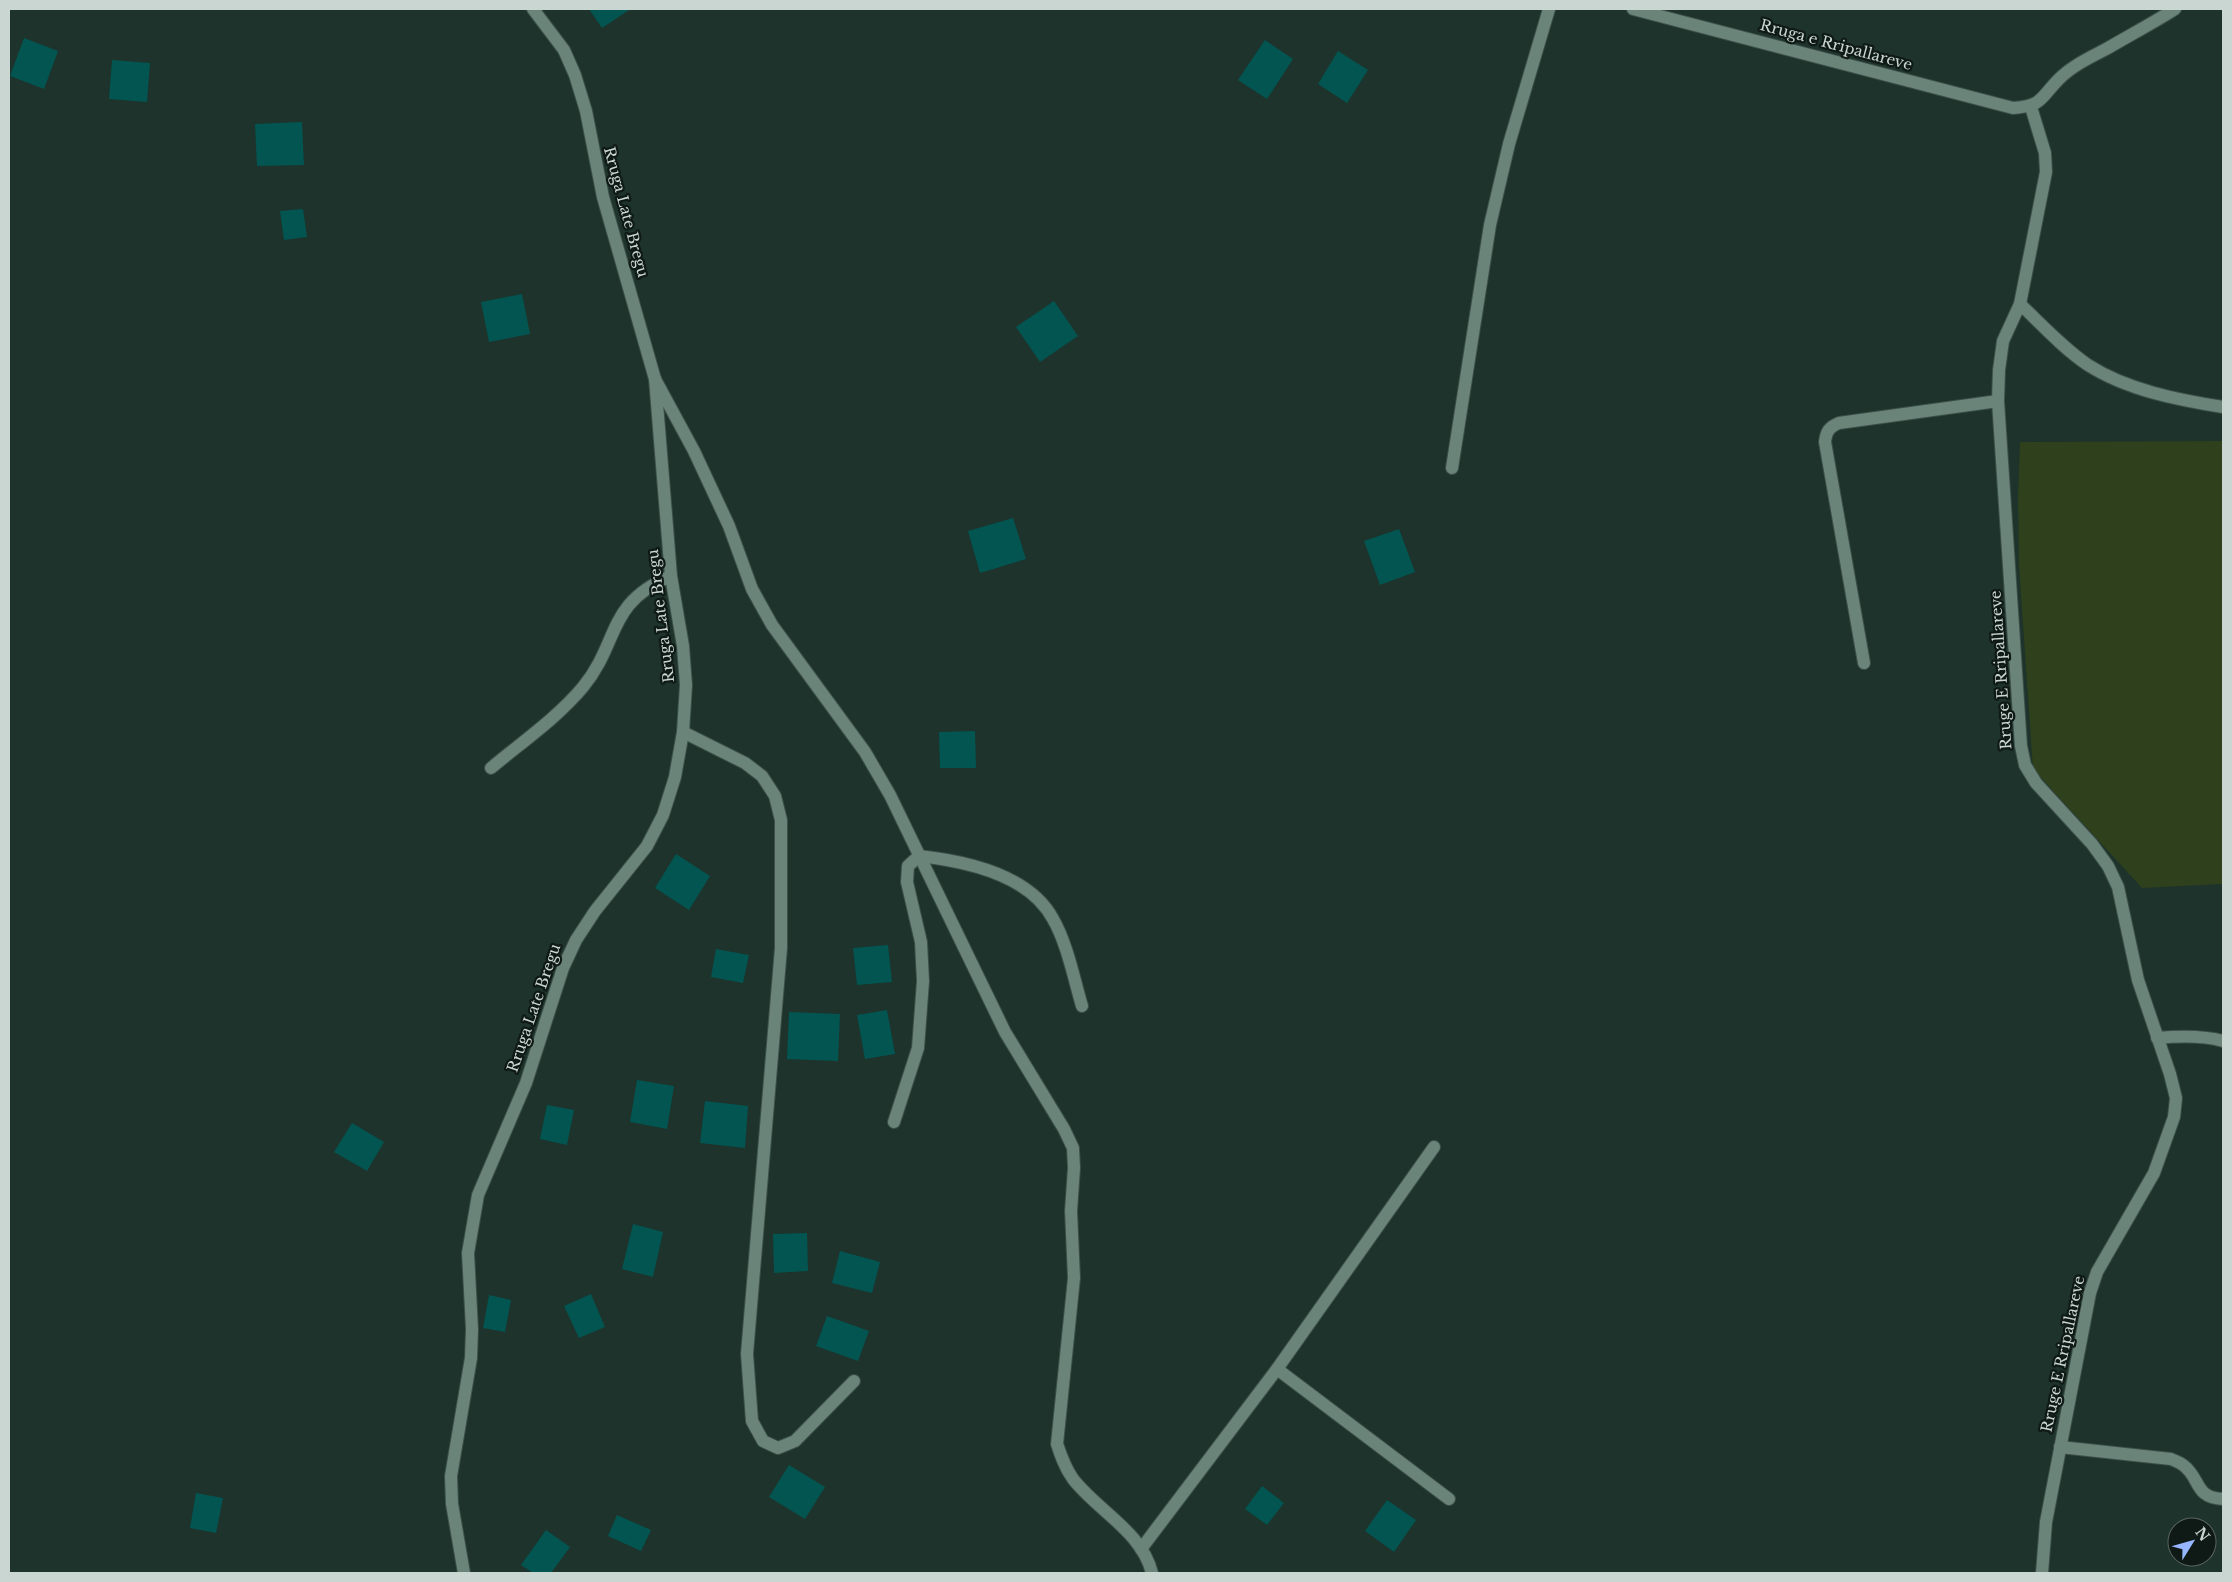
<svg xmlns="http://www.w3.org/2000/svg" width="2232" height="1582" font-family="'Libre Baskerville',serif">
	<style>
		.green { fill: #2e401c }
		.building { fill: #035551 }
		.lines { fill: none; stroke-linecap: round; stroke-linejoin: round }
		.street-casing { stroke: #3c4f49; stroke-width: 14 }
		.secondary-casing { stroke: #3c4f49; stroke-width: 14 }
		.street { stroke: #6a847a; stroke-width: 12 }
		.secondary { stroke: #6a847a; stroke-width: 12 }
		.labels { text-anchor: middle; stroke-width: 4.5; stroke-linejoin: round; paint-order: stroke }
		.street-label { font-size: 15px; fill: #c9d6d1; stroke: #0f1915 }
	</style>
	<rect width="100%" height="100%" fill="#1d332b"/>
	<!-- green -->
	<path class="green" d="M2223,441V884L2142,888L2033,769L2019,566L2018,497L2020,442Z"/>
	<!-- building -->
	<g class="building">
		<path d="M589,9H628L629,10L602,28Z"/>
		<path d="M24,38L58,51L44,89L10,76Z"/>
		<path d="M1265,40L1293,59L1267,99L1238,80Z"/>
		<path d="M1338,51L1368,70L1347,103L1318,84Z"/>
		<path d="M112,60L150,63L147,102L109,99Z"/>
		<path d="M302,122L304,165L257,166L255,124Z"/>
		<path d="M303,209L307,237L284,240L280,211Z"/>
		<path d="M522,294L530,334L489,342L481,302Z"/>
		<path d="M1054,301L1078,336L1040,362L1016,327Z"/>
		<path d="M1013,518L1026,559L980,573L968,531Z"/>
		<path d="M1399,529L1415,572L1380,585L1364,541Z"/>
		<path d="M975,731L976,768H940L939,732Z"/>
		<path d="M676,854L710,876L689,910L655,888Z"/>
		<path d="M888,945L892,982L857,985L853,948Z"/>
		<path d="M716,949L749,955L743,983L711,977Z"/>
		<path d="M887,1010L895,1054L865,1059L857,1015Z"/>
		<path d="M789,1012L840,1014L838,1061L787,1059Z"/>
		<path d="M637,1080L674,1086L667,1129L630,1122Z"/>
		<path d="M705,1101L748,1106L745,1148L700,1143Z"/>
		<path d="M547,1105L574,1110L567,1145L540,1139Z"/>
		<path d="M352,1123L384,1142L367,1171L334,1152Z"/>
		<path d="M633,1224L663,1232L653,1277L622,1269Z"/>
		<path d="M807,1233L808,1271L774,1273L773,1234Z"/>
		<path d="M840,1251L880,1262L872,1293L832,1283Z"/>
		<path d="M591,1294L605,1327L579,1338L564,1306Z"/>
		<path d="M489,1295L511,1300L505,1332L483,1328Z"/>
		<path d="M827,1316L869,1331L858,1361L816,1346Z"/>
		<path d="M789,1465L825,1487L805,1519L769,1497Z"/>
		<path d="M1262,1486L1284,1503L1267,1525L1245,1509Z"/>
		<path d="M196,1493L223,1498L216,1533L190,1528Z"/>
		<path d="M1387,1500L1416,1520L1394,1552L1365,1531Z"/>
		<path d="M617,1515L651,1530L641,1551L608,1536Z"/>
		<path d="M546,1530L570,1547L551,1573H533L521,1565Z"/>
	</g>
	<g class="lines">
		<defs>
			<g id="street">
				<path d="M2031,107L2045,153L2046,172L2020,304L2003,341L1999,370L1998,401L2021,746L2025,765L2036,783L2092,844L2108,866L2118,887L2138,980L2170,1074L2176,1098L2174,1117L2154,1173L2097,1272L2090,1293L2046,1522L2042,1573"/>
				<path d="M2020,304C2042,325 2063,348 2088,365C2127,390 2178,400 2223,407"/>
				<path d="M655,379L694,451L729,526L752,589L772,625L865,752L890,795L1005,1032L1064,1129L1073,1148L1074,1168L1071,1211L1074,1278L1057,1444C1061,1456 1065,1468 1073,1479C1098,1511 1142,1532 1152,1573"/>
				<path d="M1452,468L1490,225L1509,144L1549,9"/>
				<path d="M1864,663L1825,442C1826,432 1829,427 1839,423L1998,401"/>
				<path d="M683,732L745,763L762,776L775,796L781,820V948L747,1354L752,1421L763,1441L778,1448L795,1441L854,1381"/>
				<path d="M491,768C522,742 557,718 583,687C620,642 606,603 671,576"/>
				<path d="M2157,1038C2179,1036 2202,1035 2223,1041"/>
				<path d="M894,1122L918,1048L923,981L921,942L907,882L908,866L919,856C965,861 1029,874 1053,919C1067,943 1074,979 1082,1006"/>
				<path d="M1277,1369L1449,1499"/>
				<path d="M2060,1447L2171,1459C2175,1461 2179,1462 2183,1465C2201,1478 2194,1498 2223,1499"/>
				<path d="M1141,1549L1277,1369L1434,1147"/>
			</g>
			<g id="secondary">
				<path d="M1633,9L2013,108C2043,106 2040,98 2059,79C2073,65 2091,57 2108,48C2130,35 2153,23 2175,9"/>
				<path d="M464,1573L452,1504L451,1476L471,1358L472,1329L468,1253L478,1195L526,1083L563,968L576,940L595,911L647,846L663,815L675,777L683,732L686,685L683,646L671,576L655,379L603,197L586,111L575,75L564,50L533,9"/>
			</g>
		</defs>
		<!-- street casing -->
		<use href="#street" class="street-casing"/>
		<!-- secondary casing -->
		<use href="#secondary" class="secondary-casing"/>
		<!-- street -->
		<use href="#street" class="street"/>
		<!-- secondary -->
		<use href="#secondary" class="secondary"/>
	</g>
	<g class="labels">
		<!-- street labels -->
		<g class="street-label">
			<text transform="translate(1836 45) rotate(15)" y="5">Rruga e Rripallareve</text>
			<text transform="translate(626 212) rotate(75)" y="5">Rruga Late Bregu</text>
			<text transform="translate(661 616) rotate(-97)" y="5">Rruga Late Bregu</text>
			<text transform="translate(2001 670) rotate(-94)" y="5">Rruge E Rripallareve</text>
			<text transform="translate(534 1008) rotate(-71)" y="5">Rruga Late Bregu</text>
			<text transform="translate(2063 1354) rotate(-78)" y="5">Rruge E Rripallareve</text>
		</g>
	</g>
	<!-- border -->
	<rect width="2232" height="1582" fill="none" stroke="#c9d6d1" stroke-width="20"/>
	<!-- north arrow -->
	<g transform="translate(2192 1542) rotate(53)"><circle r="24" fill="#0f1915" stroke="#596560"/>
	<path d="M0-4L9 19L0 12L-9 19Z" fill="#96b6fd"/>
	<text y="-8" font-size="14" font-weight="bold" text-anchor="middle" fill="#c9d6d1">N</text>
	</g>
</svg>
